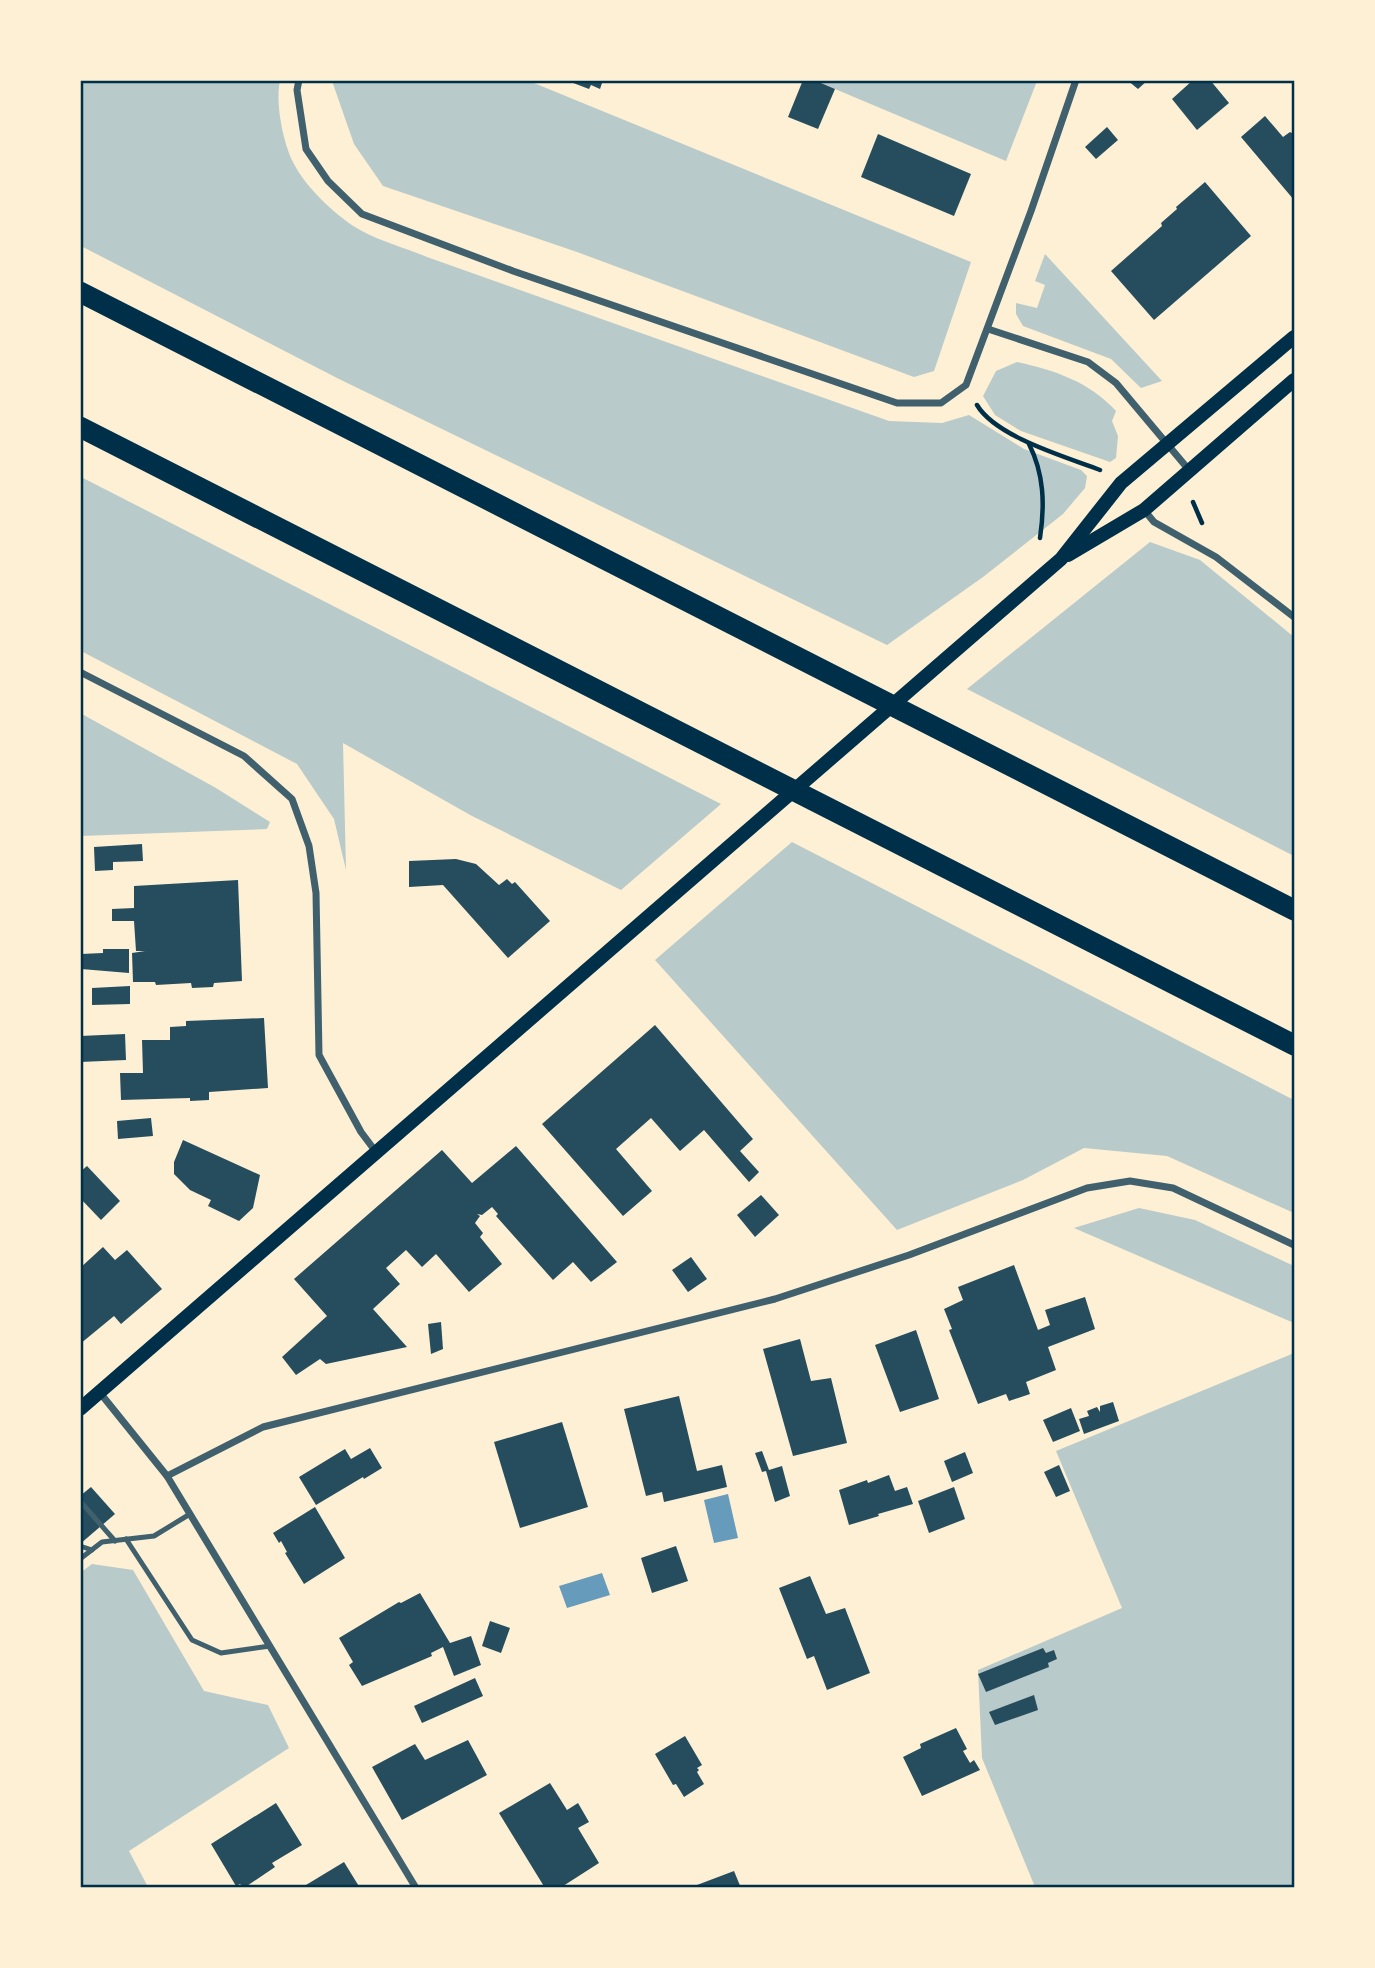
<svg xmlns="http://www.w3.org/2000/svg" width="1375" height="1968" font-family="Commissioner,sans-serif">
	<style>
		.green { fill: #b9caca }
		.water { fill: #669bbc }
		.building { fill: #264d5e }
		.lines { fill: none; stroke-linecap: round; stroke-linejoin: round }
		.path { stroke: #003049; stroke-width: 4.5 }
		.service { stroke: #3f606c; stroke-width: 5 }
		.minor { stroke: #3f606c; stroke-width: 7 }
		.secondary { stroke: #003049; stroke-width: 14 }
		.motorway { stroke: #003049; stroke-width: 21 }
		.neatline { fill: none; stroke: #003049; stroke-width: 2.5 }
	</style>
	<rect width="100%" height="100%" fill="#fdf0d5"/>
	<!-- green -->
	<g class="green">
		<path d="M80,81H280C275,102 283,144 294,164C306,188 339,219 362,231C382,242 406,248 427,257L889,421L942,423L969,415L1024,449L1081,470L1087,476L1085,488L1063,514L983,577L887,645L339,379L81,246Z"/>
		<path d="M332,81H529L971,262L934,371L914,377L577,252L383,186L354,144Z"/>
		<path d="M816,81L1037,80V81L1006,161Z"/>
		<path d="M1045,254L1162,381L1141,388L1111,359L1023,326L1016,314V303L1037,308L1045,285L1035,281Z"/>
		<path d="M1017,362C1054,370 1090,382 1116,411L1112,421L1118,436L1116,458L1110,462L1021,431L995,415L983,396L996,371Z"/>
		<path d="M80,477H81L721,804L621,890L472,816L343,743L346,870L334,819L297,764L81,651Z"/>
		<path d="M1150,542L1200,560L1294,637V856L967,689Z"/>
		<path d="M80,713L216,788L270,822L267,829L81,836Z"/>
		<path d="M792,842L1294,1100V1213L1167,1156L1084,1148L1023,1180L897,1230L655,960Z"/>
		<path d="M1139,1208L1195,1220L1294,1266V1323L1074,1228Z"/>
		<path d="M1294,1353V1887H1035L982,1758L978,1670L1122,1608L1056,1451Z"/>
		<path d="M92,1564L133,1570L204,1691L268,1705L289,1748L129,1851L148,1887H81L80,1573Z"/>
	</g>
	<!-- water -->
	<g class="water">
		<path d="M728,1494L738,1538L714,1543L704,1500Z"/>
		<path d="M602,1573L610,1595L567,1608L559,1586Z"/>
	</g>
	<!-- building -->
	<g class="building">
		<path d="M603,80L600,89L591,85L589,89L568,81Z"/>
		<path d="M803,80H814L835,89L818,129L788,117Z"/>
		<path d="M1127,80H1148L1138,89Z"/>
		<path d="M1193,80H1210L1229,103L1197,130L1172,99Z"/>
		<path d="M1265,116L1283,137L1290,132L1294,134V200L1241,137Z"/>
		<path d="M1107,127L1118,140L1096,159L1085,147Z"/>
		<path d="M878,134L971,174L954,216L861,177Z"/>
		<path d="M1205,182L1251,236L1154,320L1111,271L1162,226L1161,223L1177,209L1176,207Z"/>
		<path d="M142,844L143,861L113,862V870L95,871L94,847Z"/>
		<path d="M456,859L476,864L499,885L507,879L512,884L515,882L550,921L508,958L443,885L409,887V861Z"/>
		<path d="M238,880L242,981L214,983L213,987L192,988L191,983L156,985L155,982H133L132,953L145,951H136L134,921H112V909L134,908V886Z"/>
		<path d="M103,949H129V973L81,969V954L103,953Z"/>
		<path d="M130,986V1004L92,1005V988Z"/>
		<path d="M264,1018L268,1088L209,1092V1100L190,1101V1098L121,1100L120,1073H143L142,1040H170V1027L186,1026V1021Z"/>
		<path d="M655,1025L753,1139L740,1151L759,1172L749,1182L704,1130L680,1151L651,1118L616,1149L652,1191L623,1216L542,1124Z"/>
		<path d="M125,1034L126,1060L80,1062V1036Z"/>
		<path d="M151,1118L153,1136L118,1139L117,1121Z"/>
		<path d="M183,1140L260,1175L253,1208L239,1221L208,1206L211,1200L190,1190L174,1174V1162Z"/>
		<path d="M516,1146L617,1262L591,1282L573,1262L553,1280L496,1216L498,1214L492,1207L482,1215L477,1214L480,1216L475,1223L483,1233L480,1237L502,1264L469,1292L436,1254L422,1267L406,1250L386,1268L400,1284L373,1309L407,1347L326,1364L320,1359L296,1375L282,1357L327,1316L294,1279L442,1150L472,1183Z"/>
		<path d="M87,1166L120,1201L101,1220L80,1198V1172Z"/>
		<path d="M761,1195L779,1215L755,1237L737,1215Z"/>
		<path d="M103,1247L115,1260L127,1250L162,1289L121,1324L114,1316L80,1344V1268Z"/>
		<path d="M691,1257L707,1279L688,1292L672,1270Z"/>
		<path d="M1014,1265L1038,1330L1050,1325L1045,1310L1085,1297L1095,1329L1048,1347L1056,1370L1026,1382L1030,1394L1009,1401L1006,1394L978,1404L949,1330L952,1329L944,1309L963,1300L958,1287Z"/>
		<path d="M441,1322L443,1349L431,1354L428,1324Z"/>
		<path d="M916,1330L939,1399L900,1412L875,1345Z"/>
		<path d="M800,1339L811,1381L831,1378L847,1443L793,1456L763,1349Z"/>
		<path d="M679,1396L697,1471L722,1465L727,1487L664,1502L662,1492L646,1496L624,1409Z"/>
		<path d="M1113,1402L1119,1421L1084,1434L1079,1419L1089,1416L1087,1411L1097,1407L1100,1412V1406Z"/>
		<path d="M1071,1408L1080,1431L1053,1442L1043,1420Z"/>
		<path d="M562,1422L588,1507L520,1528L494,1442Z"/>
		<path d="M370,1448L382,1468L364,1479L363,1477L316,1505L299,1477L345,1449L351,1459Z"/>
		<path d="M762,1451L769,1470L782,1466L790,1496L775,1502L766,1471L762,1472L755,1453Z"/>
		<path d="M965,1452L973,1473L952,1482L944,1461Z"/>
		<path d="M1059,1465L1070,1491L1056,1497L1044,1472Z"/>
		<path d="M889,1475L895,1491L907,1487L913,1504L878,1514L879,1516L849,1525L839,1490L867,1480L868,1483Z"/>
		<path d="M91,1487L115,1514L80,1544V1496Z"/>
		<path d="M954,1487L965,1519L929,1533L918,1501Z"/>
		<path d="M315,1507L345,1558L304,1584L285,1553L287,1552L281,1541L279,1543L273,1533Z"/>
		<path d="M676,1546L688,1581L652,1593L641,1558Z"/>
		<path d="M810,1576L826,1614L845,1608L870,1673L827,1690L814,1656L807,1659L779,1588Z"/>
		<path d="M420,1593L450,1643L471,1636L481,1665L454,1676L443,1647L431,1653L432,1656L362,1686L349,1665L353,1662L339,1638L399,1602L401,1603Z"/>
		<path d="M490,1621L510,1628L501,1653L482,1646Z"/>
		<path d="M1043,1648L1046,1653L1054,1650L1057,1659L1048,1663L1049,1667L986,1692L978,1674Z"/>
		<path d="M475,1678L483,1696L422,1723L414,1706Z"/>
		<path d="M1034,1695L1038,1710L995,1725L989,1712Z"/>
		<path d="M956,1728L967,1749L963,1751L970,1763L974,1760L980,1770L922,1796L903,1757L921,1748L920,1744Z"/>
		<path d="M685,1736L702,1765L697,1768L699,1770L697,1772L704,1784L684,1797L676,1784L673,1785L655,1754Z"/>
		<path d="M468,1740L487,1775L402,1820L372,1767L415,1744L425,1760Z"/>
		<path d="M550,1783L567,1810L578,1803L589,1822L578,1828L599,1863L560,1888H545L499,1813Z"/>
		<path d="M276,1803L302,1845L272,1863L275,1867L244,1888L240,1884L236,1886L211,1844Z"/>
		<path d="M344,1862L360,1888H301Z"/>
		<path d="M734,1871L741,1888H698L697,1885Z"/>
	</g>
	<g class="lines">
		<!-- path -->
		<g class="path">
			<path d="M977,405C996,437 1066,457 1100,470"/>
			<path d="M1029,444C1044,474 1045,504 1040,538"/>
			<path d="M1193,502L1202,523"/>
		</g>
		<!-- service -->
		<g class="service">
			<path d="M80,1501L115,1541"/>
			<path d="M126,1539L192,1640L221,1653L270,1646"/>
			<path d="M80,1546L92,1550"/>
			<path d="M80,1559L102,1542L154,1536L190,1514"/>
		</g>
		<!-- minor -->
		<g class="minor">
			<path d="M299,80L297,90L306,149L328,181L362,214L513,271L897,403H941L966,385L1031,211L1076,80"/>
			<path d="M988,329L1088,362L1116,383L1189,470"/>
			<path d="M1144,510L1154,522L1216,557L1294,617"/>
			<path d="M80,672L244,756L292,799L309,846L316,893L319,1055L361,1132L376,1152"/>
			<path d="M101,1394L167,1476L416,1888"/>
			<path d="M167,1476L263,1427L775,1299L909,1255L1087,1188L1130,1181L1173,1188L1294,1245"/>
		</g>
		<!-- secondary -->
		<g class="secondary">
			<path d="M1068,555L1144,510L1294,380"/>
			<path d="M80,1409L1061,559L1121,483L1294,337"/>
		</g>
		<!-- motorway -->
		<g class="motorway">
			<path d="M80,292L1294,910"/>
			<path d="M80,427L1294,1045"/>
		</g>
	</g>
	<!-- border -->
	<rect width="1375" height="1968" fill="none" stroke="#fdf0d5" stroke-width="164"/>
	<rect x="82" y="82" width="1211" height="1804" class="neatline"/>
</svg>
